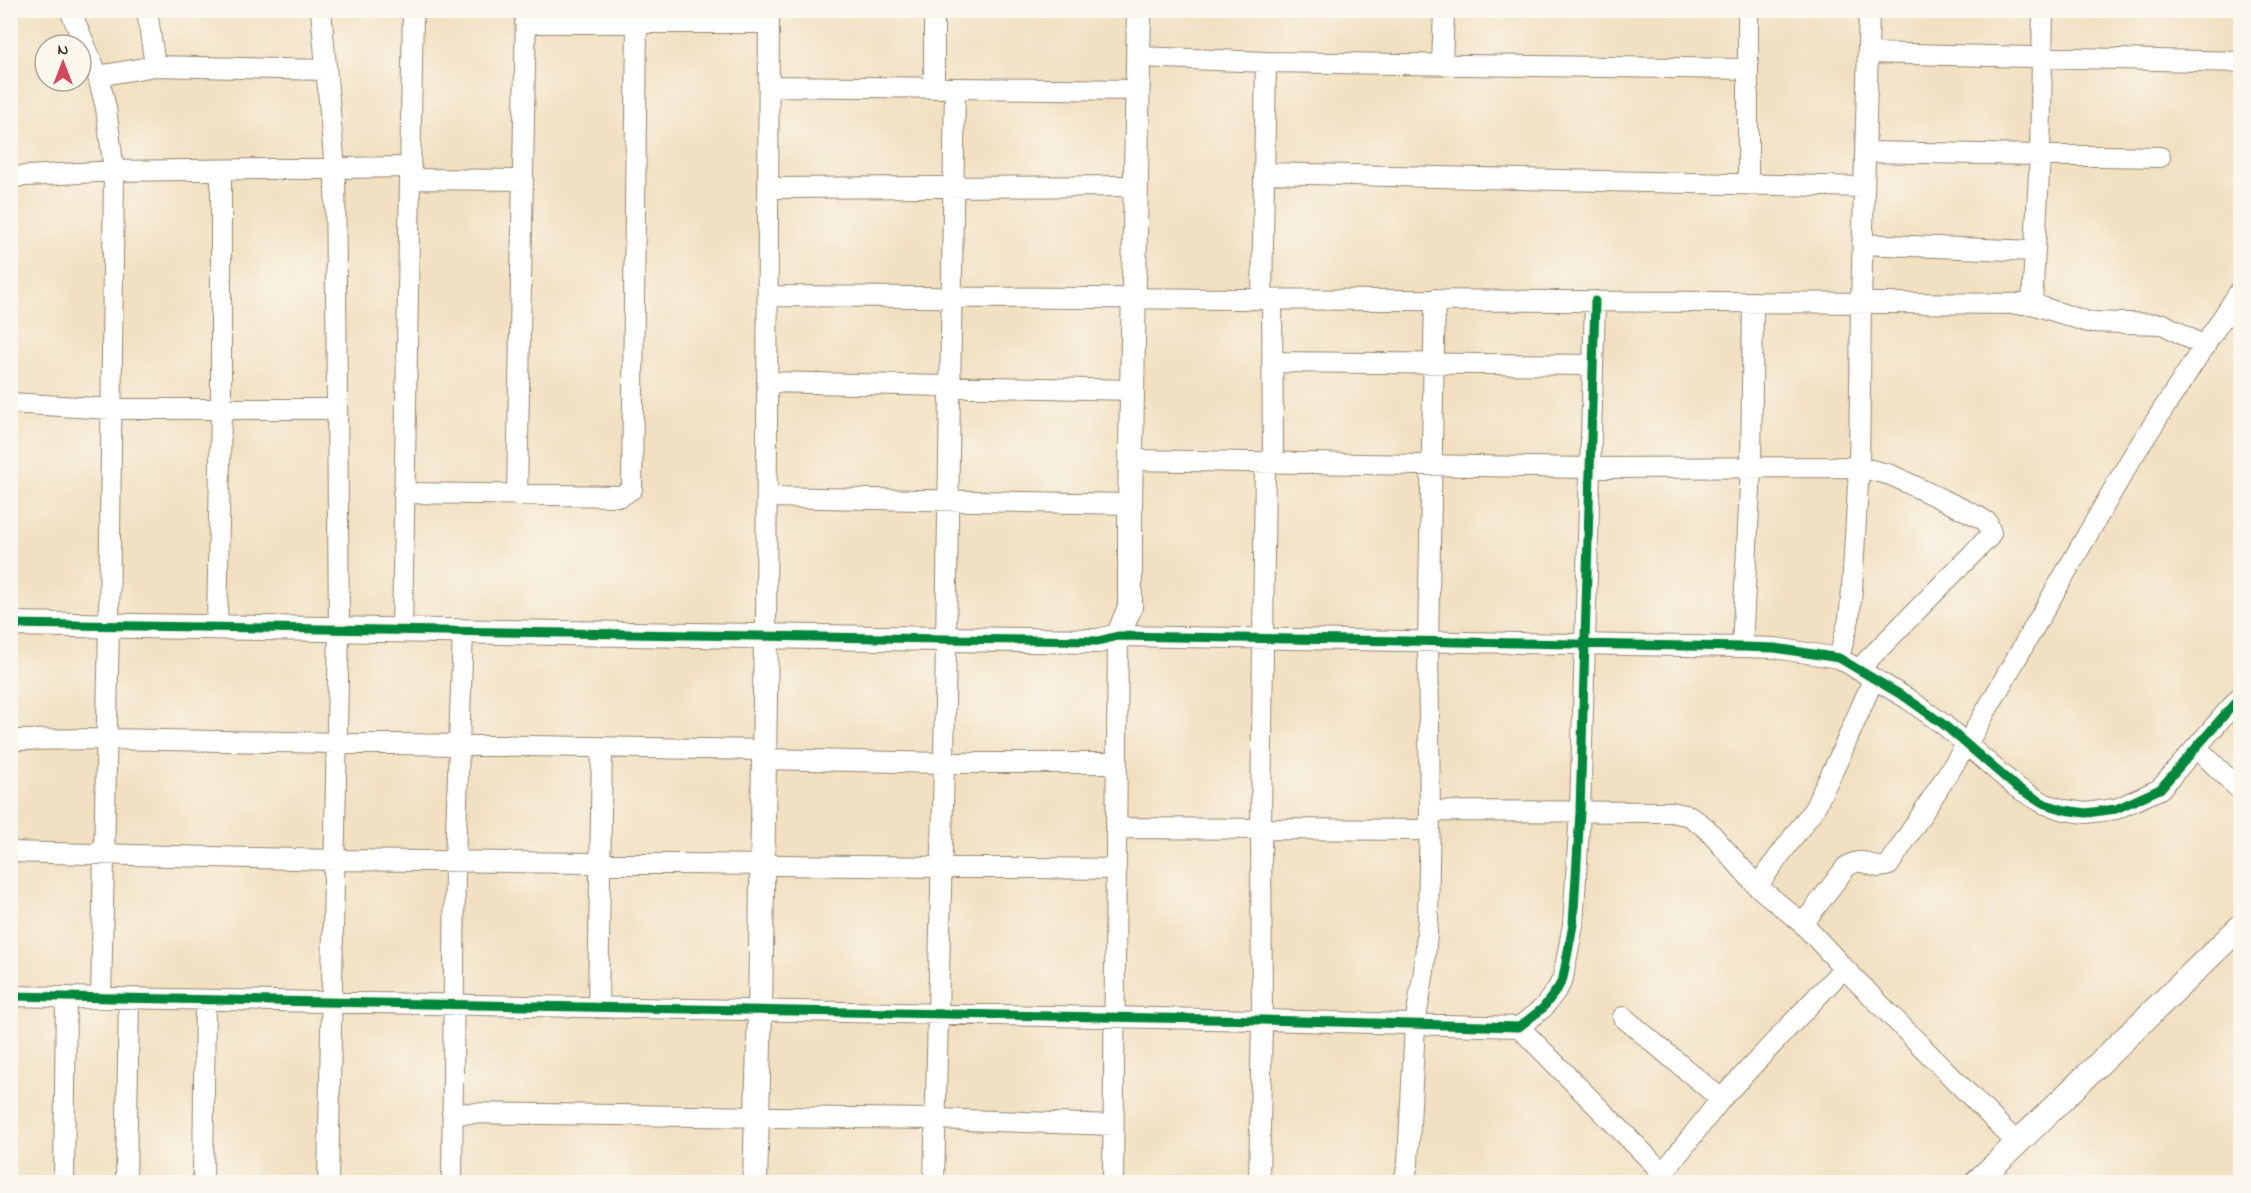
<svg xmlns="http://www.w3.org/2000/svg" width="2251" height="1193" font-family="'Indie Flower',sans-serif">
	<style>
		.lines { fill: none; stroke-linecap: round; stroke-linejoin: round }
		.minor-casing { stroke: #968570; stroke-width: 22 }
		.tertiary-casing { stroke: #968570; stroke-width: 26 }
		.minor { stroke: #fff; stroke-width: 20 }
		.tertiary { stroke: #fff; stroke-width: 24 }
		.cycleway-casing { stroke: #fbf7ec; stroke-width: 13 }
		.cycleway { stroke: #00873e; stroke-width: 9 }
	</style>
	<rect width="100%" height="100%" fill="#fbf7ec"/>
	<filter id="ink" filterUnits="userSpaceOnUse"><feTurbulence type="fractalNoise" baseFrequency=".0167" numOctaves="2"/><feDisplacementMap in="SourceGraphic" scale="12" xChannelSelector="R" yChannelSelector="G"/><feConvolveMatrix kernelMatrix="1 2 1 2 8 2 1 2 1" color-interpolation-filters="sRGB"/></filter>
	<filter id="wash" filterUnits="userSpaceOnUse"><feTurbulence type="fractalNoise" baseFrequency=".008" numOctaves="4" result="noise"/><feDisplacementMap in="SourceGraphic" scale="24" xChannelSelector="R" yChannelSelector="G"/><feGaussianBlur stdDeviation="1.35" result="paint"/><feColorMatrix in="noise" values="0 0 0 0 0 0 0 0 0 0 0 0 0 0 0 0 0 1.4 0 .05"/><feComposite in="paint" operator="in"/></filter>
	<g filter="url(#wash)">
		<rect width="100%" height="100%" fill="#f1e0c1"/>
	</g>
	<g filter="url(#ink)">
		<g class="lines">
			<g class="minor-casing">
				<path id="minor" d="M70,10L98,76L106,108L114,171L109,626L101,998
					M147,10L155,66
					M321,10L335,169L339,628L328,1182
					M934,10V88
					M525,23H769
					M1868,53L2240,62
					M1140,57L1266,62L1748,69
					M1442,65L1444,10
					M98,76L155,66L325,70
					M769,86L1138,90
					M1865,152L2160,157
					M1264,173L1864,187
					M10,177L114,171L411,167
					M411,179L523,180
					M1748,183V10
					M768,188L1137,186
					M1862,244L2034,251
					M768,296L2032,304L2088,322L2163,324L2205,347
					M1262,299L1266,62
					M1272,299L1273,462
					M2032,304L2040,155L2043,10
					M1272,362L1593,365
					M767,382L1132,390
					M10,403L111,409H337
					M1131,460L1588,468L1859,467L1891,475L1977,516L1987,522L1991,533L1988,538L1858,670
					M403,493L621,496L632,489L637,23
					M517,495L526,10
					M767,497L1130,504
					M217,627L221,409V170
					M402,630L413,10
					M766,635L769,10
					M1742,647L1751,468L1753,302
					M1839,658L1849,619L1852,589L1859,467L1861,303L1869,10
					M10,740L105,739L763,750
					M2196,747L2240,790
					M763,759L944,763H1116
					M1430,811L1671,812L1690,816L1707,829L1757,886L1803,924L1844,968L2017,1143
					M1115,828L1430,830
					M10,852L334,860L1115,869
					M1757,886L1814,809L1839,758L1873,680
					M1803,924L1846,867C1867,853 1869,873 1889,865L1967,744L2131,459L2240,291
					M10,996L1262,1020L1519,1027L1543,1008L1558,988L1563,978L1573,925L1580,812L1595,301
					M598,1008L602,748
					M1623,1017L1721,1099
					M1519,1027L1671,1181
					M452,1113L935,1119L1114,1125
					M64,1182L66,997
					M126,1182L129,999
					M203,1182L205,1000
					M452,1182L455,861L463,630
					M934,1182L944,763L955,88
					M1113,1182L1118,636L1742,647L1775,648L1839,658L1908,699L1943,724L2016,787L2045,804L2065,810L2086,813L2116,809L2160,789L2240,697
					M1259,1182L1262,1020L1261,828L1265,462
					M1404,1182L1408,1163L1415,1024L1424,971L1428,919L1430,811L1428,643L1435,299
					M1656,1182L1721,1099L1844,968"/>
			</g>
			<g class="tertiary-casing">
				<path id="tertiary" d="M10,624L944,639L1098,641L1118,636L1130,607V504L1139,10
					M755,1182L760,1011L766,635
					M1977,1182L2240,927"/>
			</g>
			<use href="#minor" class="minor"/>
			<use href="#tertiary" class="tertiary"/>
			<g class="cycleway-casing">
				<path id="cycleway" d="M10,624L944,639L1098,641L1118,636L1742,647L1775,648L1839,658L1908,699L1943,724L2016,787L2045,804L2065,810L2086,813L2116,809L2160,789L2240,697
					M10,996L1262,1020L1519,1027L1543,1008L1558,988L1563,978L1573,925L1580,812L1595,301"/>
			</g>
			<use href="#cycleway" class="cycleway"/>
		</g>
	</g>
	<rect width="2251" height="1193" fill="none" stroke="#fbf7ec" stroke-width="36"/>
	<g transform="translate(63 63)"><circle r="28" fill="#fbf7ec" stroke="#aea59a" stroke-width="1.5"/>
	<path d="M0-4.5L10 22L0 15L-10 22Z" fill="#d1495b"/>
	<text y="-9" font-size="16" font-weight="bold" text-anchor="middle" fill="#3b2a1e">N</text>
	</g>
</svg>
